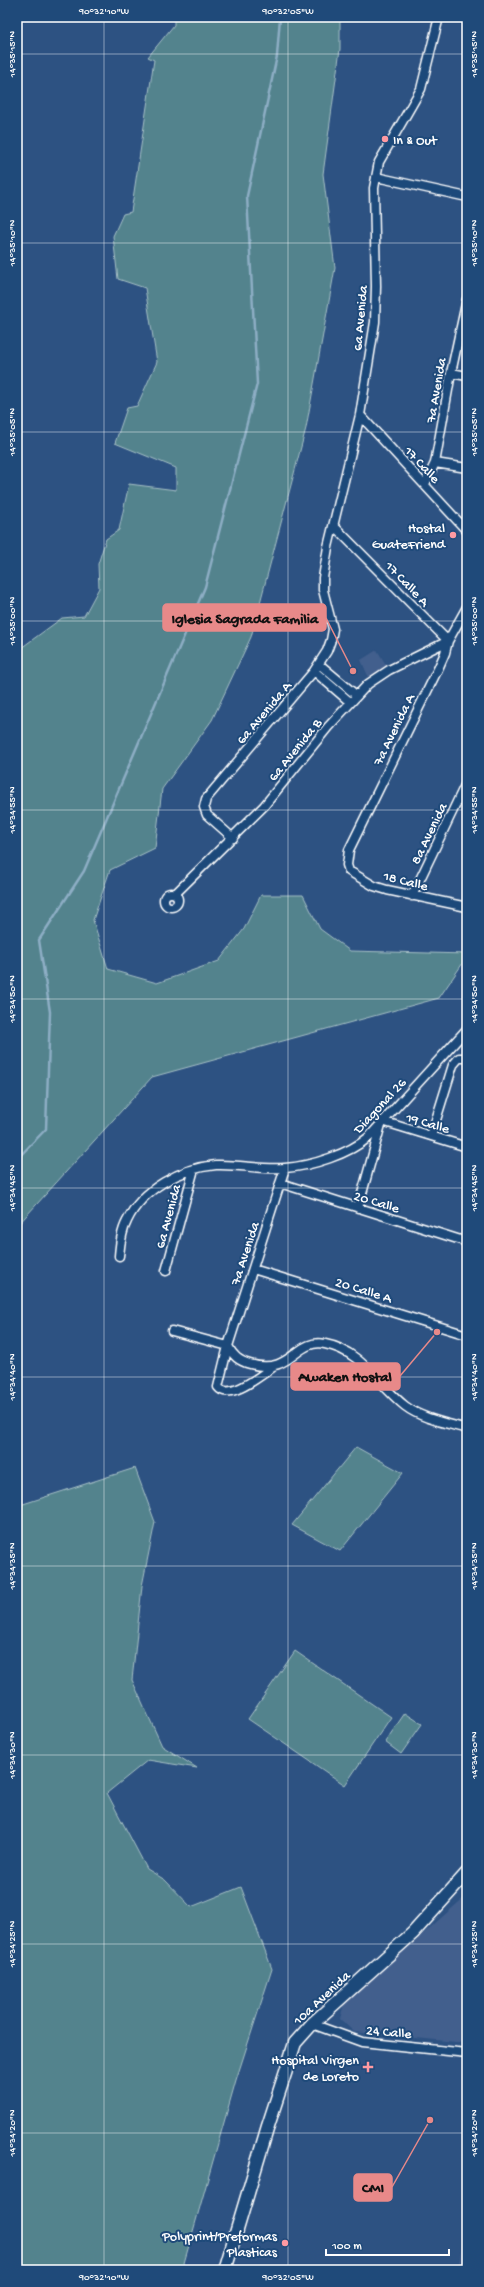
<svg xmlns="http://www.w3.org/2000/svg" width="484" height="2287" font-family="'Gochi Hand',sans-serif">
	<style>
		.built { fill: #425f8d }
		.green { fill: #52838d; stroke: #a8c1c6 }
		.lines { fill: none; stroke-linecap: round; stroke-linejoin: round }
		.stream { stroke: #8eaec5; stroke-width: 2.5 }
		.street-casing { stroke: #fff; stroke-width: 11 }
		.secondary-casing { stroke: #fff; stroke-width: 15 }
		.street { stroke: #1f4a7a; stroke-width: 8 }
		.secondary { stroke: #1f4a7a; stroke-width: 12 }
		.ticks { fill: none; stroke: #fff; stroke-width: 1; stroke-opacity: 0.45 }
		.poi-dot { fill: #ff9aa2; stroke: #1f4a7a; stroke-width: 1.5 }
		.labels { text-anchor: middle; stroke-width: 4; stroke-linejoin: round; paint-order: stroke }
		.poi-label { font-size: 14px; fill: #fff; stroke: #1f4a7a; text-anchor: end }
		.street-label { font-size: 14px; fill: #fff; stroke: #1f4a7a }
		.leader { fill: none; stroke: #e88989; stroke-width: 1.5 }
		.callout-dot { fill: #e88989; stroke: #1f4a7a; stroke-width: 1.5 }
		.callout { fill: #e88989; stroke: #e88989; stroke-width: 1.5 }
		.callout-label { font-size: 15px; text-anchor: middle; font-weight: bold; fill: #111 }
		.neatline { fill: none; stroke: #fff; stroke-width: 1.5 }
		.ticks-label { font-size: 10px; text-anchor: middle; fill: #fff }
	</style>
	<rect width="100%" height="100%" fill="#2d5282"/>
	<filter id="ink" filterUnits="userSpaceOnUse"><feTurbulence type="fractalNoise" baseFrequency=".025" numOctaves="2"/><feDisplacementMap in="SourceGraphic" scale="8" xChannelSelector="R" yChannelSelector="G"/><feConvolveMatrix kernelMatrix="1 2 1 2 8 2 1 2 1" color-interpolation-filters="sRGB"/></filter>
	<g filter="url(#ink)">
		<path class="built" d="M377,650L388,668L369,678L361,660Z
			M467,1895V2043L354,2032L340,2019L344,2004Z
			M465,2226H467V2270H458Z"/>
		<path class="green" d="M174,17H340V49L323,174L335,268L306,428L251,637L212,720L162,789L155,848L110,870L93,920L108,969L157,983L219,961L244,929L261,895H303L320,929L350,951L467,954V957L439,998L152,1077L17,1226V651L62,618L84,616L99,588L98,564L106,539L119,530L129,484L176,490V468L115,443L127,408L137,406L157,362L145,288L118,279L113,236L123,214L131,212L154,60L148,57L174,25Z
			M356,1447L403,1473L340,1551L292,1525Z
			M135,1468L155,1522L142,1586L132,1680L162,1746L197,1768L148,1760L107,1793L147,1869L165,1880L191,1907L241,1887L272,1969L236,2080L182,2270H17V1506Z
			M295,1651L391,1717L345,1785L248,1719Z
			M405,1713L422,1724L401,1754L385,1742Z"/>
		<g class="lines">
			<path class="stream" d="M17,1159L46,1129L50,1012L39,940L84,871L205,587L257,384L247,196L277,56L280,17"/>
			<g class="street-casing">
				<path id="street" d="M376,177L467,197
					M451,373L467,376
					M360,415L467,531
					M435,463L467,468
					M425,484L435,463L451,373L467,299
					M467,607L448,641L445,653L438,669L349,850L347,865L349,871L374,886L387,890L467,907
					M319,664L356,695
					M314,671L350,702
					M233,838L207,815L204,807L206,799L314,671L327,651L331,640L333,629L323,590V578L328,547L360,415L375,322L376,286L374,188L379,162L421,89L439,17
					M164 900a7 7 0 1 1 14 0a7 7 0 1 1-14 0Z
					M175,894L264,806L328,727L368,684L389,670L448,641L334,526
					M412,896L467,781
					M431,1136L453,1065L459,1058H467
					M280,1183L467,1242
					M358,1208L382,1121L467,1147
					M119,1256C120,1245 121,1232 127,1221C142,1189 181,1168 216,1165C239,1164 262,1170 285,1168C312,1166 349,1154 369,1137L467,1029
					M253,1269L467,1335
					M166,1271L194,1169
					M172,1331L228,1346
					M228,1346C233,1356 239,1361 250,1364C292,1376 295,1338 325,1344C362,1351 377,1384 405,1406C422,1419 447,1423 467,1429
					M273,1367C261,1375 229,1402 218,1387L228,1346L285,1168
					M312,2024L362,2042L467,2053"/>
			</g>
			<g class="secondary-casing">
				<path id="secondary" d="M225,2270L268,2126L295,2043L312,2024L413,1933L467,1873"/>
			</g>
			<use href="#street" class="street"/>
			<use href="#secondary" class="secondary"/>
		</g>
	</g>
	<path class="ticks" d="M104,17V2270M288,17V2270M17,54H467M17,243H467M17,432H467M17,621H467M17,810H467M17,999H467M17,1188H467M17,1377H467M17,1566H467M17,1755H467M17,1944H467M17,2133H467"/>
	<g class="poi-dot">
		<circle cx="385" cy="139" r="4"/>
		<circle cx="453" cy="535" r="4"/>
		<path d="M366 2061h4v4h4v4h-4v4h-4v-4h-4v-4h4z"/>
		<circle cx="285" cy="2243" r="4"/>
	</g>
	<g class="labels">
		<g class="poi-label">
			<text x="393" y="144" text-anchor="start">In &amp; Out</text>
			<text x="445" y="532">Hostal<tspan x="445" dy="16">GuateFriend</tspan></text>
			<text x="359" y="2064">Hospital Virgen<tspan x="359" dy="16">de Loreto</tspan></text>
			<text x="277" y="2240">Polyprint/Preformas<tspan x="277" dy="16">Plasticas</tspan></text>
		</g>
		<g class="street-label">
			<text transform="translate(359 318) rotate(-85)" y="5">6a Avenida</text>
			<text transform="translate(435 390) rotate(-80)" y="5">7a Avenida</text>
			<text transform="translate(423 464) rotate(47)" y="5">17 Calle</text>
			<text transform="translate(408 583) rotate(46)" y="5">17 Calle A</text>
			<text transform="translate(263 712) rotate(-50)" y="5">6a Avenida A</text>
			<text transform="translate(393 729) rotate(-64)" y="5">7a Avenida A</text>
			<text transform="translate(294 749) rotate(-51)" y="5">6a Avenida B</text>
			<text transform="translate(428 833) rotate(-64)" y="5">8a Avenida</text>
			<text transform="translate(406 880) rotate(14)" y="5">18 Calle</text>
			<text transform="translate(379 1105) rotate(-47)" y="5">Diagonal 26</text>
			<text transform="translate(428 1122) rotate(16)" y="5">19 Calle</text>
			<text transform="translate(377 1201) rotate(17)" y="5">20 Calle</text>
			<text transform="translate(167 1216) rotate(-75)" y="5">6a Avenida</text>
			<text transform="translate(244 1253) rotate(-72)" y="5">7a Avenida</text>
			<text transform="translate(364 1289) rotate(17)" y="5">20 Calle A</text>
			<text transform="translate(321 1997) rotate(-43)" y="5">10a Avenida</text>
			<text transform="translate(389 2031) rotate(5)" y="5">24 Calle</text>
		</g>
	</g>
	<path class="leader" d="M353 671L326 618M437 1332L400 1376M430 2120L392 2187"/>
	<g class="callout-dot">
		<circle cx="353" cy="671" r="4"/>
		<circle cx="437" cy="1332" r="4"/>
		<circle cx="430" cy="2120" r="4"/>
	</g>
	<g class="callout">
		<rect x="163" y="604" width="163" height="27" rx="4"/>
		<rect x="291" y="1363" width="109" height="27" rx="4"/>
		<rect x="354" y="2174" width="38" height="27" rx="4"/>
	</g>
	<g class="callout-label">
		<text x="245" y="623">Iglesia Sagrada Familia</text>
		<text x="345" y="1381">Awaken Hostal</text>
		<text x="373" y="2192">CMI</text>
	</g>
	<rect width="484" height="2287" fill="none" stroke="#1f4a7a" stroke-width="44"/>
	<path d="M326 2249v6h123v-6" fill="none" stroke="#ffffff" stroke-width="2"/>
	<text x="332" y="2249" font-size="12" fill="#ffffff" stroke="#1f4a7a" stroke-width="3" paint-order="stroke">100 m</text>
	<rect x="22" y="22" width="440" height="2243" class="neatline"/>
	<g class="ticks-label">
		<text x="104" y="14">90°32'10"W</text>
		<text x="288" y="14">90°32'05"W</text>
		<text transform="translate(11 54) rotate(-90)" y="4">14°35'15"N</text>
		<text transform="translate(473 54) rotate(-90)" y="4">14°35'15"N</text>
		<text transform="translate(11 243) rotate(-90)" y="4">14°35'10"N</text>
		<text transform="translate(473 243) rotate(-90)" y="4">14°35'10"N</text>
		<text transform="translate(11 432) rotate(-90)" y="4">14°35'05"N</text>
		<text transform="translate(473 432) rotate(-90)" y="4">14°35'05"N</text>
		<text transform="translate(11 621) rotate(-90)" y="4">14°35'00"N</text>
		<text transform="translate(473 621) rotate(-90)" y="4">14°35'00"N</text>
		<text transform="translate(11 810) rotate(-90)" y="4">14°34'55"N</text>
		<text transform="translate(473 810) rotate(-90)" y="4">14°34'55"N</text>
		<text transform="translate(11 999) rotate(-90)" y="4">14°34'50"N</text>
		<text transform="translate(473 999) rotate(-90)" y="4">14°34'50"N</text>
		<text transform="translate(11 1188) rotate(-90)" y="4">14°34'45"N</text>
		<text transform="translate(473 1188) rotate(-90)" y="4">14°34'45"N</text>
		<text transform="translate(11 1377) rotate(-90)" y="4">14°34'40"N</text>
		<text transform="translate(473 1377) rotate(-90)" y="4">14°34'40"N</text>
		<text transform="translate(11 1566) rotate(-90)" y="4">14°34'35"N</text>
		<text transform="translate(473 1566) rotate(-90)" y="4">14°34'35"N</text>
		<text transform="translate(11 1755) rotate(-90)" y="4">14°34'30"N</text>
		<text transform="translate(473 1755) rotate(-90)" y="4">14°34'30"N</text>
		<text transform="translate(11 1944) rotate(-90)" y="4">14°34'25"N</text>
		<text transform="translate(473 1944) rotate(-90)" y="4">14°34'25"N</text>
		<text transform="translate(11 2133) rotate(-90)" y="4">14°34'20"N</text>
		<text transform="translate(473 2133) rotate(-90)" y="4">14°34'20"N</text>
		<text x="104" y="2280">90°32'10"W</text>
		<text x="288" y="2280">90°32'05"W</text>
	</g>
</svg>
